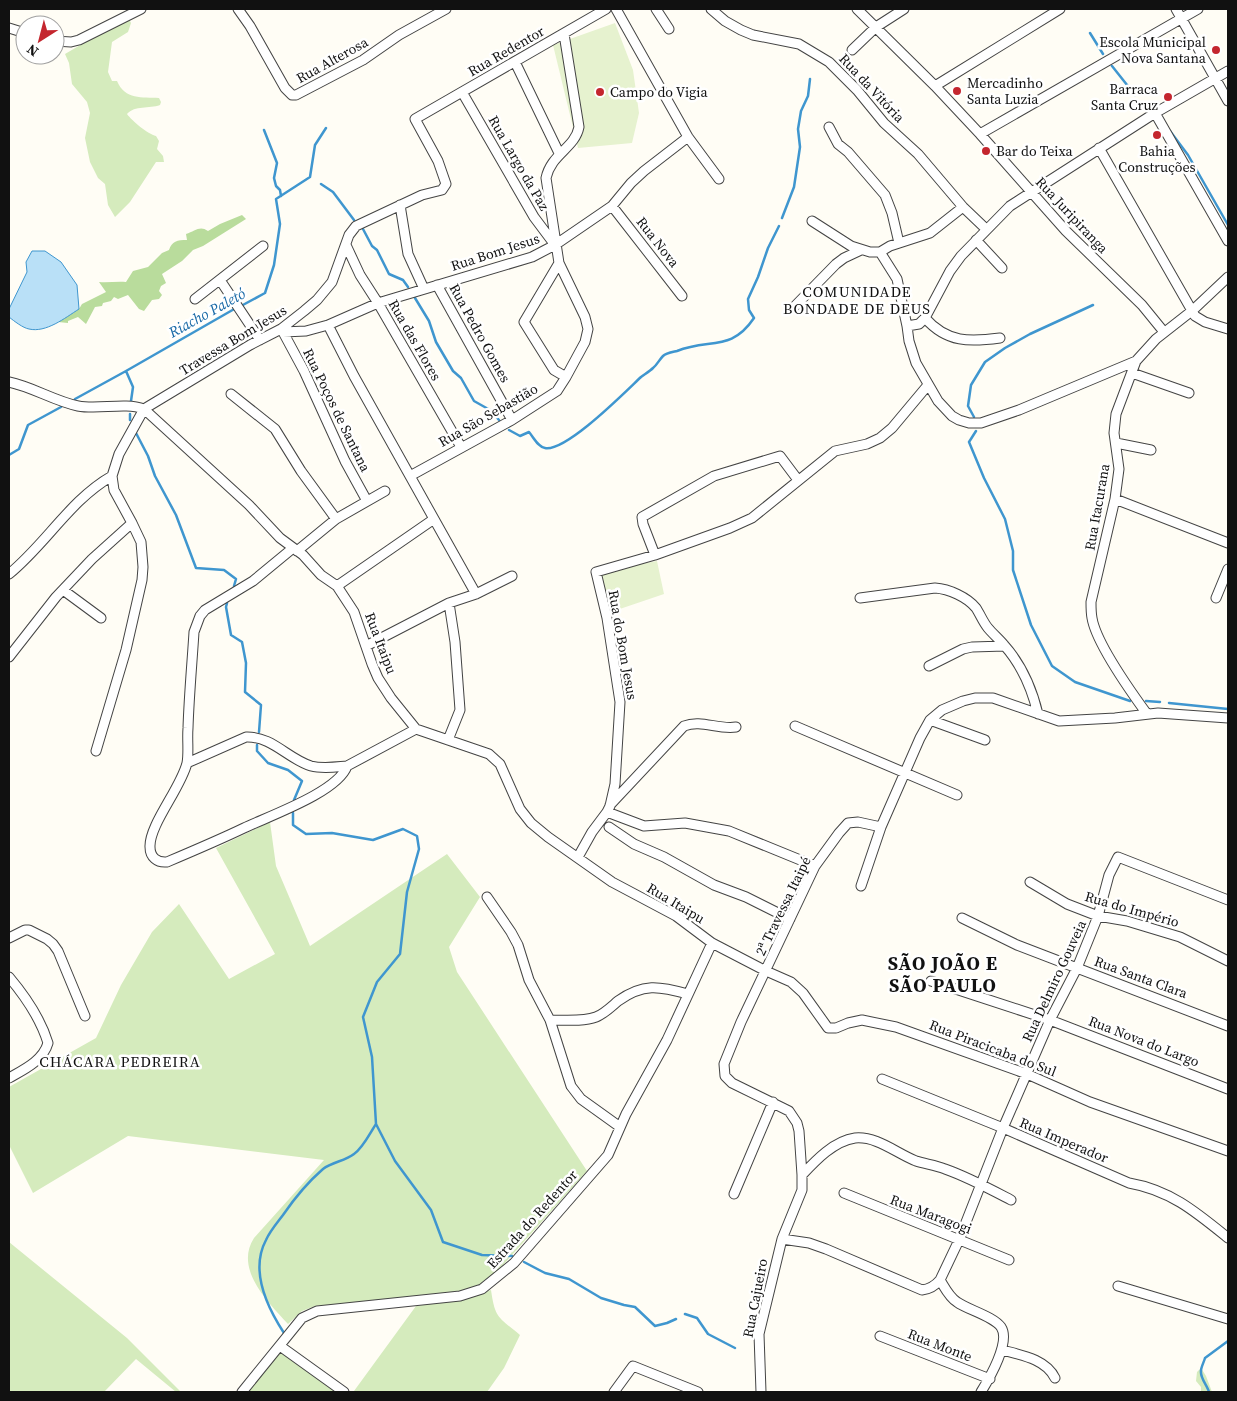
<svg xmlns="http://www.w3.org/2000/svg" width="1237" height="1401" font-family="'Source Serif 4',serif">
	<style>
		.green { fill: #d5ebbd }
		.forest { fill: #b9dc9c }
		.pitch { fill: #e6f2cf }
		.water { fill: #b9e0f7; stroke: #3f96cf }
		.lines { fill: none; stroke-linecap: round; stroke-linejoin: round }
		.stream { stroke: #3f96cf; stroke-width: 2.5 }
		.minor-casing { stroke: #444; stroke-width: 11 }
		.minor { stroke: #fff; stroke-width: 9 }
		.poi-dot { fill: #c4262e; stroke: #fff; stroke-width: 2 }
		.labels { text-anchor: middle; stroke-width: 5; stroke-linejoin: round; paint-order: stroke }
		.poi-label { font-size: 14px; fill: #111; stroke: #fff; text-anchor: start }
		.street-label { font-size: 14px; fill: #111; stroke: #fff }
		.neighbourhood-label { font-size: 15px; letter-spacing: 1px; fill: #111; stroke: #fff }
		.water-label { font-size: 15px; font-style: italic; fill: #1768a6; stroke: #fff }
		.district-label { font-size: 19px; font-weight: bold; letter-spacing: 1px; fill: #111; stroke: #fff }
	</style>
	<rect width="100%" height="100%" fill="#fffdf5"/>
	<path class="green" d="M128,17L131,23L128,32L112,42L108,72L112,81H117C125,100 142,97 159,98L161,102L160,105C149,109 135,105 127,114C132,121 148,134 156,136L159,141L157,149L163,156L164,162H156L130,202L115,217L108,205L105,184L98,178L90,162L85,138L90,113L87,102L72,84L69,63L65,54Z
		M270,822L276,866L310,946L447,854L480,897L449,947L457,972L587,1171L496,1273L481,1284L462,1291L432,1296L315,1306L302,1311L288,1324C268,1302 234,1269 254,1238L324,1160L128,1136L33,1193L9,1145V1087L96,1038L121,985L152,932L179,904L229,979L275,954L216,848Z
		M9,1242L127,1338L181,1392H176L136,1359L104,1392H9Z
		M491,1290C495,1318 498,1317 520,1335L504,1368L487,1392H357L354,1391L416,1306L469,1298Z
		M280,1352L336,1392H248Z
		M1201,1368L1206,1376L1212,1392H1201V1387L1196,1381L1197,1372Z"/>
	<path class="forest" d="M242,215L246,219L203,246L193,250L182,261L162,274L166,283L161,286L159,291L162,295L159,299L152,300L144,311L139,309L128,295L118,299L114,297L111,301L103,303L102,306L95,307L86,324L78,317L68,321V323L58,322L64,316L79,309L82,304L106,292L99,282C108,283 117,281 126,282L133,271L148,267L162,253L169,250C172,241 177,240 187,240L186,234C195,231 200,225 208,231L220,224Z"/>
	<path class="pitch" d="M615,23L633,70L639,113L632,143L578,148L553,45Z
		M657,561L664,594L608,613L598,572Z"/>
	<path class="water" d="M32,251H45L61,262L77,285L79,309C65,318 46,333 29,329C23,328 14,321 9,317V309L27,272L26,262Z"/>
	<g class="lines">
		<path class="stream" d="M1090,33L1103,54
			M1112,66L1135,95
			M264,130L277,163L274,178L276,186L280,190L281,196
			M1170,131L1188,155L1228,225
			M321,184L333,192L354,220
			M782,218L794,187L800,147L798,129L801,111L808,96L810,79
			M363,229L372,246L377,250L389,274L403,280L408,287
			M415,298L429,321L436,342L453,371L461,378L474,401L490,410L499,420
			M241,306L265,293L274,265L280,224L276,199L310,177L315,145L326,128
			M126,371L236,308
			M75,399L126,371L133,387L131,401
			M130,414V420
			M974,417L968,406L971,385L985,362L1005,348L1030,334L1093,305
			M509,430L520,436L529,432C534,438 538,447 545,448C566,452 625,392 641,377C645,374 650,371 653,368C657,365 659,360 663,356C666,353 673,352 677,351C710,338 731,352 754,318L749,310L748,299L758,277L768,248L779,226
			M976,431L969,442L984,478L1005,519L1013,551V570L1031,625L1052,666L1075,682L1130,701
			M136,433L148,456L155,476L176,515L196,568L224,570L236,579L234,586
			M9,455L19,449L28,425L61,407
			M227,603L226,607L231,635L242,642L246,663L245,692L261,705L259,732
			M1146,701L1160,702
			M1169,703L1228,709
			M257,745V751L268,763L288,770L302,781L294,800
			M293,813V825L306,834L332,833L373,840L403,829L417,836L419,849L407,892L400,954L377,982L363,1017L372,1057L376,1124L395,1161L431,1210L443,1242L482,1255L512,1256
			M524,1262L545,1273L569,1279L601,1298L624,1305L635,1307L655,1326L667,1323L676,1319
			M685,1314L697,1318L708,1334L735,1348
			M284,1333C267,1307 250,1270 266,1240C270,1231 277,1223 283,1215C294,1199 308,1182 323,1169C332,1162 345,1161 354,1154C363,1148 370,1133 376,1124
			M1209,1392C1207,1385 1200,1378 1201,1371C1201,1367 1204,1362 1205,1358L1228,1341"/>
		<g class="minor-casing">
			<path id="minor" d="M238,9L250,26L285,88L292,95H296L363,60L399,35L446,9
				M616,9L688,137L719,179
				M656,9L669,29
				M711,9L725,21L741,30L753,35L799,44L829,62L857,90L884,123L918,154L963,207L986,229
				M857,9L935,86L980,134L1066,231L1142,305L1164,332
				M1176,9L1228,101
				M9,28L25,33
				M55,41L71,42L79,40L141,9
				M852,50L876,27L904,9
				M515,62L559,153
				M935,86L1060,9
				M462,92L534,217L555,245
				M1155,113L1228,241
				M829,127L838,144L848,152L885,195L892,213L899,243
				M980,134L1198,9
				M1099,148L1195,316L1205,322L1228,329
				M400,205L408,254L424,289
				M612,206L682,296
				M812,221L851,246L870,252H880L890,246L930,233L963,207
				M976,240L1002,268
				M346,245L360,275L378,303L461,447
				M880,252L897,279L907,326L909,341L916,363L938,401L952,416L959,420L969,423H981L1019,410L1136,361
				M559,263L524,322L554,370L566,377
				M220,280L260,340
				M437,285L512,420
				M195,299L263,246
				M794,307L836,264L844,258L861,250
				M925,318C947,343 970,342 1000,338
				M328,325L354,376L476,594
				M907,326L919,324L925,318L950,271L961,256L1010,206L1155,113L1228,71
				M281,329L283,332L306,331L328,325L378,303L532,257L555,245L612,206L631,183L644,171L688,137
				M283,332L304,371L345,461L367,501
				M1132,373L1189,393
				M9,382C33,387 54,401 78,406C99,410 124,402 144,409L249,505L280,538L303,555L321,575L337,586L354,612L372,664L378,678L391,698L416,729L489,754L500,764L520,809L531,823L548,837L612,882L676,916L712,943L766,971L791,982L803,993L828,1028H836L848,1023L862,1020L896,1027L1027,1074L1090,1102L1228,1151
				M231,394L275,429L301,471L336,519
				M1116,443L1151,450
				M410,476L512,420L557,391L566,377L585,342L588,329L585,317L559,263L546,178C551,154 575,148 579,127L564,34
				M1115,499L1228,543
				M293,548L253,581L205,610L200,616L194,632C192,664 189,696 188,728C187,740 189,752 187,763C181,788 149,825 150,847C150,857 157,863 167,862C193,851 219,840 244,828C269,816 338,792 347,766L416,729
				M297,551L336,519L385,491
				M655,555L643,524L642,517L714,476L780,456L798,480
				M9,574C46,544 70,500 112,476
				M337,586L434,519
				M63,590L101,618
				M860,598L935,588C949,589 967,597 976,608C980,614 983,622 988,628C993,634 999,639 1004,645C1022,665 1032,689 1038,714
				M1216,598L1228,569
				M366,646L449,603L476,594L512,576
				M9,657L56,597L92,559L132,523L114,490L112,476L119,454L144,409L250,345L281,329L304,311L317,300L332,282L349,235L356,226L422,195L442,190L446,184L438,161L415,119L606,9
				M929,666L963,649L972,647L1005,646
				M1147,714C1131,692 1096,643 1092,618C1091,613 1091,608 1091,602L1115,499L1119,469L1114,433L1116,414L1136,361L1156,339L1193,310L1228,277
				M930,720L985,740
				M795,726L957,795
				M448,740L460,710L455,642L449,603
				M96,751L126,650L142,580L143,567L141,542L132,523
				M187,763L246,737C272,736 288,759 311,766C323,769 335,767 347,766
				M610,805L684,726C701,719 718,730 736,727
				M607,812L610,806L615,784L620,702L607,618L596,572L655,555L730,528L752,518L835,451L867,444L880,438L892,428L928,385
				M609,827L634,844L664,857L714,885L746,897L790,919
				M578,857L592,832L607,812L644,826L685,823L729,831L815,866
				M1030,882L1067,904L1098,916L1127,921L1180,937L1228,961
				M861,886L881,827
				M487,897L511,932L518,945L529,980L550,1020L571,1086L581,1099L620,1127
				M962,918L1017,945L1228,1026
				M9,938L25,930H29L47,939L53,944L58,951L85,1016
				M9,977C25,996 41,1020 48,1043C43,1061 23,1070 9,1078
				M931,981L1050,1020L1228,1089
				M550,1020C564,1020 583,1022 596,1017C604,1014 612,1006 618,1001C643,983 659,986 688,994
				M882,1079L1003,1128L1129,1183C1170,1190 1196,1212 1228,1238
				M802,1175C816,1160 834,1141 855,1138C877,1136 896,1153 916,1161C925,1164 936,1165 945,1169C968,1177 990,1189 1011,1200
				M844,1193L1009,1260
				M734,1194L773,1102
				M782,1239L809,1243L826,1249L922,1290C930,1289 935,1286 940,1280L959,1240L1003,1128L1050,1020L1077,968L1098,916L1109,875L1118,857L1228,900
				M940,1280C945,1288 949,1297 957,1302C968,1310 993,1316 1001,1327C1011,1342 989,1379 981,1392
				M1118,1286L1228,1319
				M880,1336L990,1379
				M280,1346L344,1392
				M1002,1350C1021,1355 1046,1359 1055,1378
				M242,1392L302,1318L317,1311L460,1296L482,1289L514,1263L608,1155L626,1114L667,1040L712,943
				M614,1392L633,1366L698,1392
				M761,1392L759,1334L782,1239L802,1190V1175L799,1131L797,1123L789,1111L732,1083L725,1076L724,1064L741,1022L815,866L839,833L848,823L858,822L881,827L920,738L930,720L942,710L963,701L975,698H993L1059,721L1115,718L1158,713L1228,718"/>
		</g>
		<use href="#minor" class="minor"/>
	</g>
	<g class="poi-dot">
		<circle cx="1216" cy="50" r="5"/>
		<circle cx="957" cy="91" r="5"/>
		<circle cx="600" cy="92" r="5"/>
		<circle cx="1168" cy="97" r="5"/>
		<circle cx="1157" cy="135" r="5"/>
		<circle cx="986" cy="151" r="5"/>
	</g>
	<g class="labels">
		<g class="poi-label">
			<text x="1206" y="47" text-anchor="end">Escola Municipal<tspan x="1206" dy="16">Nova Santana</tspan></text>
			<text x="967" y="88">Mercadinho<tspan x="967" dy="16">Santa Luzia</tspan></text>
			<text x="1158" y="94" text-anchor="end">Barraca<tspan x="1158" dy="16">Santa Cruz</tspan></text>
			<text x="610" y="97">Campo do Vigia</text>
			<text x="996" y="156">Bar do Teixa</text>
			<text x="1157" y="156" text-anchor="middle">Bahia<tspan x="1157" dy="16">Construções</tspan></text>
		</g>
		<g class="street-label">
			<text transform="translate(506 51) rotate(-30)" y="5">Rua Redentor</text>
			<text transform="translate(332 60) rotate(-29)" y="5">Rua Alterosa</text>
			<text transform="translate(872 88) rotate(47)" y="5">Rua da Vitória</text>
			<text transform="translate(519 163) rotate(60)" y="5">Rua Largo da Paz</text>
			<text transform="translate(1072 215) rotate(47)" y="5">Rua Juripiranga</text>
			<text transform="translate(658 242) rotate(52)" y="5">Rua Nova</text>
			<text transform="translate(495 252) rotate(-18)" y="5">Rua Bom Jesus</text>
			<text transform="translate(480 333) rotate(61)" y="5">Rua Pedro Gomes</text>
			<text transform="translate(233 340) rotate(-31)" y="5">Travessa Bom Jesus</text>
			<text transform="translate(415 340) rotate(60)" y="5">Rua das Flores</text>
			<text transform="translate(337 410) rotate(64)" y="5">Rua Poços de Santana</text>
			<text transform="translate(488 415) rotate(-30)" y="5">Rua São Sebastião</text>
			<text transform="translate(1097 507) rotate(-80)" y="5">Rua Itacurana</text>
			<text transform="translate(381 643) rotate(69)" y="5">Rua Itaipu</text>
			<text transform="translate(623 645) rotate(80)" y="5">Rua do Bom Jesus</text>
			<text transform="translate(676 903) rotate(31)" y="5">Rua Itaipu</text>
			<text transform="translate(783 906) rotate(-64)" y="5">2ª Travessa Itaipé</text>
			<text transform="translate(1132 909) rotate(16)" y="5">Rua do Império</text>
			<text transform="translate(1141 977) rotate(20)" y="5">Rua Santa Clara</text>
			<text transform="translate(1054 981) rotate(-65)" y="5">Rua Delmiro Gouveia</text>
			<text transform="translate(1144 1041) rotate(21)" y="5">Rua Nova do Largo</text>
			<text transform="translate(993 1048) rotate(21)" y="5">Rua Piracicaba do Sul</text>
			<text transform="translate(1064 1140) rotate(23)" y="5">Rua Imperador</text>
			<text transform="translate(931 1214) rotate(21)" y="5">Rua Maragogi</text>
			<text transform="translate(532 1219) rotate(-48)" y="5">Estrada do Redentor</text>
			<text transform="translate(755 1298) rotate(-79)" y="5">Rua Cajueiro</text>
			<text transform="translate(940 1345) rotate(21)" y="5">Rua Monte</text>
		</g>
		<g class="neighbourhood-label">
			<text x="857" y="297">COMUNIDADE<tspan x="857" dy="17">BONDADE DE DEUS</tspan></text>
			<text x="120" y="1067">CHÁCARA PEDREIRA</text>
		</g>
		<g class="water-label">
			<text transform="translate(207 313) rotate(-29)" y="5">Riacho Paletó</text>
		</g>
		<g class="district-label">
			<text x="943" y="970">SÃO JOÃO E<tspan x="943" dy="22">SÃO PAULO</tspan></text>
		</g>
	</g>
	<rect width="1237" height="1401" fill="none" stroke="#111111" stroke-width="20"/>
	<g transform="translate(40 40) rotate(216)"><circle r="24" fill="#ffffff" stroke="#a0a0a0"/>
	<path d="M0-4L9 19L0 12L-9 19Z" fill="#c4262e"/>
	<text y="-8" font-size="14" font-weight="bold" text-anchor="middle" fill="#111111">N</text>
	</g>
</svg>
